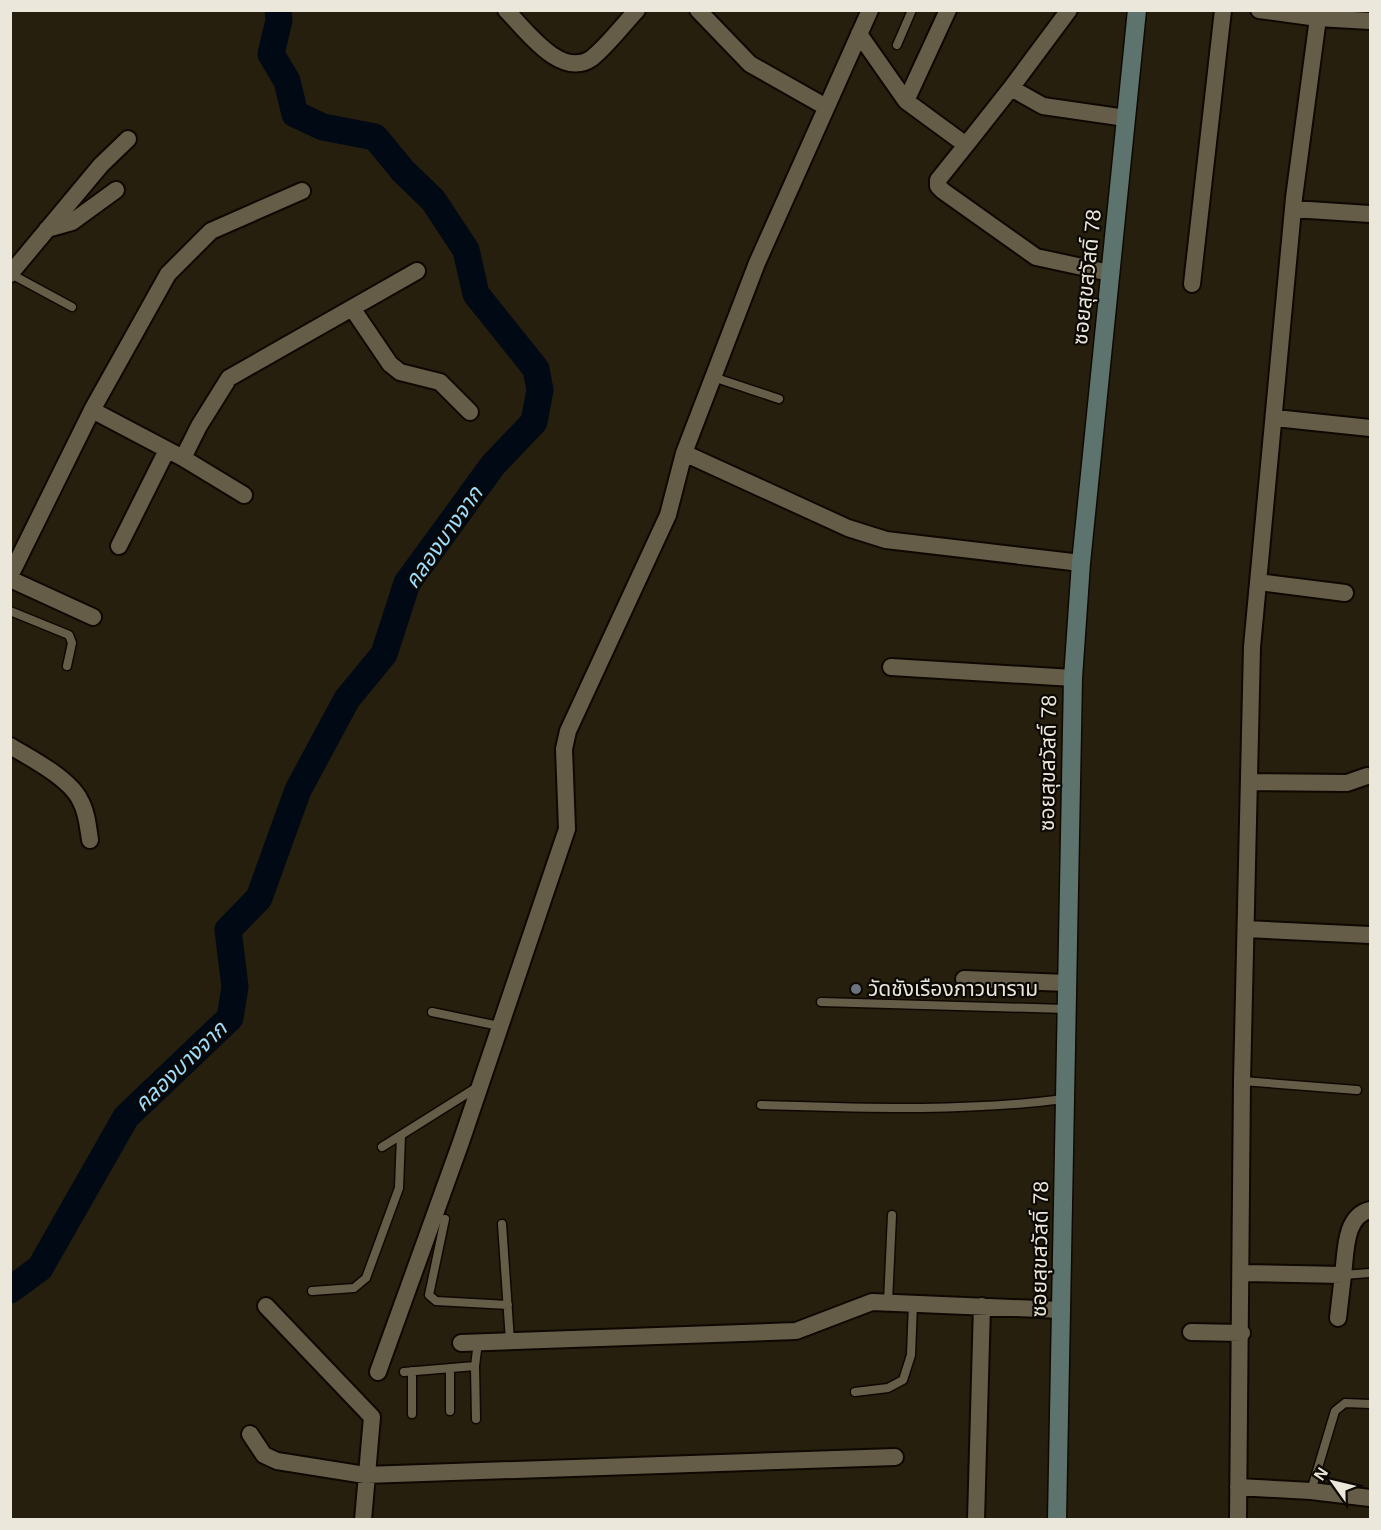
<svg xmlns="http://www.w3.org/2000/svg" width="1381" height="1530" font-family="Helvetica,'Noto Sans Thai',sans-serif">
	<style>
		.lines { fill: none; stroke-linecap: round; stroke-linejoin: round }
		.river { stroke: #000914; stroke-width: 27 }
		.lane-casing { stroke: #0f0800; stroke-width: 11 }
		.street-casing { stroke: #0f0800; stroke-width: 20 }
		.secondary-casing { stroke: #0f0800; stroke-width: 21 }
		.lane { stroke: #665d49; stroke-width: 8 }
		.street { stroke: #665d49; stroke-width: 16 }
		.secondary { stroke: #5d746e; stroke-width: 18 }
		.worship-dot { fill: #6b7280; stroke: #0c0904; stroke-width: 2 }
		.labels { text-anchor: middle; stroke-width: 4.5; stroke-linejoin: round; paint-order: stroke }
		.street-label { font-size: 21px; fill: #ebe7db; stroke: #0c0904 }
		.poi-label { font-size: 21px; fill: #ebe7db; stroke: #0c0904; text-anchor: start }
		.water-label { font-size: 22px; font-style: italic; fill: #9eddfd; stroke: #0c0904 }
	</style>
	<rect width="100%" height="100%" fill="#261f0d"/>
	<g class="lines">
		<path class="river" d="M10,1290L40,1268L126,1117L230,1018L235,987L228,930L259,898L298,790L347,699L384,654L407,583L493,465L534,422L540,390L536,369L476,294L466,250L433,200L403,171L375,137L323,127L295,114L287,81L271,54L279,20L278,10"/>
		<g class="lane-casing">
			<path id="lane" d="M897,45L912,10
				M11,274L72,307
				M713,377L779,399
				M10,611L69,635L72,643L67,666
				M821,1002L1066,1009
				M432,1012L499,1026
				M1242,1081L1357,1090
				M761,1105C862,1108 964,1112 1064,1099
				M382,1147L479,1086
				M445,1219L429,1295L436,1301L508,1305
				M502,1224L510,1341
				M1343,1275L1370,1273
				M312,1291L354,1288L366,1278L399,1188L401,1135
				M888,1302L892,1215
				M475,1366L476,1419
				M450,1368V1411
				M412,1371V1414
				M404,1372L475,1366L478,1342
				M855,1392L888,1388L903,1380L911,1355L913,1303
				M1311,1491L1335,1411L1345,1403L1370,1404"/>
		</g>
		<g class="street-casing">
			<path id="street" d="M506,10C526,30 561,80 592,58C608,45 623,25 637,10
				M698,10L750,64L826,107
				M870,10L757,263L684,453L848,528L886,540L1081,563
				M1069,10L1011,88L1043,106L1126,118
				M1318,18L1370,21
				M859,34L906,101L966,145L1011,88
				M906,101L948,10
				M966,145L938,180V186L943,191L1036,257L1110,273
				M1293,209L1370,214
				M47,229L72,222L116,190
				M10,274L101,165L128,139
				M1192,284L1223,10
				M352,308L390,364L400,372L440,382L470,412
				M92,410L183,458L199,426L229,378L417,271
				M1275,418L1370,428
				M183,458L244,495
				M119,546L167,450
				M10,576L92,410L168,274L211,231L302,191
				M10,579L93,617
				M1258,582L1345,593
				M891,667L1073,678
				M10,746C31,758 70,779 80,800C87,812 88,827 90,840
				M1249,782L1347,783L1367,776
				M1246,929L1370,935
				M964,979L1067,983
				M1241,1273L1343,1275C1346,1253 1344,1216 1370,1210
				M266,1306L372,1417L363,1520
				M1338,1318L1343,1275
				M1191,1332L1242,1333
				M461,1343L796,1331L872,1302L1061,1310
				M378,1372L461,1142L567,829L564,749L568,731L668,515L684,453
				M250,1434L264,1455L277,1461L365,1475L895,1457
				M1238,1487L1311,1491L1370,1498
				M976,1520L982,1306
				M1238,1520L1242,1081L1252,647L1294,198L1318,18L1259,10"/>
		</g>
		<g class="secondary-casing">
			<path id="secondary" d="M1057,1520L1073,678L1081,563L1137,10"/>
		</g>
		<use href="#lane" class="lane"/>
		<use href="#street" class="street"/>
		<use href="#secondary" class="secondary"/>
	</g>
	<circle class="worship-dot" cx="856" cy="989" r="6"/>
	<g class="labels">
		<g class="street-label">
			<text transform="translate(1087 277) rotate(-84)" y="7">ซอยสุขสวัสดิ์ 78</text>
			<text transform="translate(1048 763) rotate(-89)" y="7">ซอยสุขสวัสดิ์ 78</text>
			<text transform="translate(1040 1249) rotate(-89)" y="7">ซอยสุขสวัสดิ์ 78</text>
		</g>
		<g class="poi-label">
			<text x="868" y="996">วัดชังเรืองภาวนาราม</text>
		</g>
		<g class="water-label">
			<text transform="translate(443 537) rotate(-55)" y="8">คลองบางจาก</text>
			<text transform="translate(180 1066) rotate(-44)" y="8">คลองบางจาก</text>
		</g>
	</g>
	<rect width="1381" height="1530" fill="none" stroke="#ebe7db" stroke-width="24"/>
	<g transform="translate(1333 1482) rotate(304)" stroke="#0c0904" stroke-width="4.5" paint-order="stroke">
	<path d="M0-4.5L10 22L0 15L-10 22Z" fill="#ebe7db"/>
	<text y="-9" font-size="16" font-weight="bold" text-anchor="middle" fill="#ebe7db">N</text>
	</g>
</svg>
